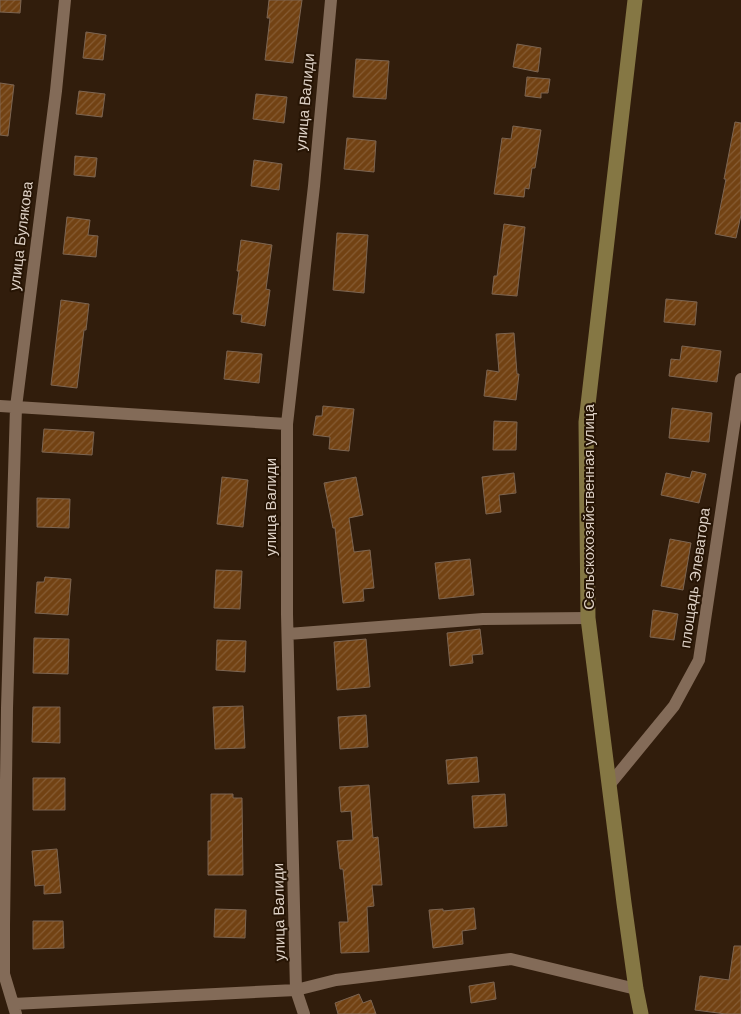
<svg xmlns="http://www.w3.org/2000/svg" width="741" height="1014" font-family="Arial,sans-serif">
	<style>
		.building { fill: url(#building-hatch); stroke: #7c6552 }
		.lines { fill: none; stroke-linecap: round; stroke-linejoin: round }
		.street { stroke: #836b58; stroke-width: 12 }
		.secondary { stroke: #857744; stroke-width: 15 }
		.labels { text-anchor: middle; stroke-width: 4; stroke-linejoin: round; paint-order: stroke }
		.street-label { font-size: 15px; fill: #ded1c6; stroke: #261404 }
	</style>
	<defs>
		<pattern id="building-hatch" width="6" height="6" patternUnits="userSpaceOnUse" patternTransform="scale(1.25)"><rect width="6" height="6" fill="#724213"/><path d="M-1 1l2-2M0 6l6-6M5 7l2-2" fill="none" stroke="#865c34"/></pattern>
	</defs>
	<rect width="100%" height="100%" fill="#311d0c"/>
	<path class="building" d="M0,0H21L20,13L0,12Z
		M269,0H302L293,63L265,60L270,18H267Z
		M86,32L106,35L103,60L83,58Z
		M517,44L541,48L538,72L513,67Z
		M356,59L389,61L386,99L353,97Z
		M527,77L550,79L548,93H541V98L525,96Z
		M0,83L14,85L8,136L0,135Z
		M79,91L105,94L102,117L76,114Z
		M256,94L287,97L284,123L253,119Z
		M735,122L741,123V215L736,238L715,234L726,179H724Z
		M513,126L541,130L535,168H532L529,189L525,188L524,197L494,194L502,138L511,139Z
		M347,138L376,141L374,172L344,169Z
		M75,156L97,158L95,177L74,175Z
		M254,160L282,164L279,190L251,186Z
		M67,217L90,220L88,235L98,236L96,257L63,254Z
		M504,224L525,227L517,296L492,294L494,276H497Z
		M337,233L368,235L364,293L333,290Z
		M241,240L272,245L266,289L270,290L265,326L241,322L242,315L233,314L239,271H237Z
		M666,299L697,302L695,325L664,322Z
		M61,300L89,304L86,330H84L77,388L51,385Z
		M514,333L517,374H519L516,400L484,396L487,370L499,372L496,334Z
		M682,346L721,351L717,382L669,376L671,359L680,360Z
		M227,351L262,354L259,383L224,379Z
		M323,406L354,409L349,451L329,449L330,437L313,435L316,416H322Z
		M672,408L712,413L709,442L669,438Z
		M494,421L517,422L516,450H493Z
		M44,429L94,432L92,455L42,452Z
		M692,471L706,474L699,503L661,495L666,473L690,478Z
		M514,473L516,493L499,495L501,512L486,514L482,477Z
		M222,477L248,480L243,527L217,524Z
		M356,477L363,515L349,518L354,552L370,550L374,588L363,589L364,601L343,603L335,528H333L324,483Z
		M37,498L70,499L69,528L37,527Z
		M670,539L691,543L683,590L661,586Z
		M470,559L474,595L439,599L435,563Z
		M216,570L242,571L240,609L214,608Z
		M45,577L71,579L68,615L35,613L37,582H44Z
		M653,610L678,614L674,640L650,637Z
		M480,629L483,654L472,655L473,663L450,666L447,633Z
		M34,638L69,639L68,674L33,673Z
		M366,639L370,687L337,690L334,642Z
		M217,640L246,641L245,672L216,670Z
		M243,706L245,748L215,749L213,707Z
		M33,707H60V743L32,742Z
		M366,715L368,747L340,749L338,717Z
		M477,757L479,782L448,784L446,760Z
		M33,778H65V810H33Z
		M369,785L373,838L378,837L382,885H372L374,906L367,907L369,952L341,953L339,922H348L343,869H340L337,841L353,840L351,811L341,812L339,787Z
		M211,794H233V798H242L243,875H208V841H211Z
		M505,794L507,826L474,828L472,796Z
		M57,849L61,893L44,894V885L35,886L32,851Z
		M474,908L476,929L462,931L463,944L433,948L429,910L443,909V911Z
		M215,909L246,910L245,938L214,937Z
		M33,921H63L64,948L33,949Z
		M734,946H741V1014H726L695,1010L700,976L729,980Z
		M494,982L496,999L471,1003L469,986Z
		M359,994L363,1003L371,1000L376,1014H338L335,1003Z"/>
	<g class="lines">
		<path class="street" d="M0,406L287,424
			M288,634L483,619L588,618
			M610,784L674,706L699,660L741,379
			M13,1004L296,990L336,980L511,959L636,989
			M16,1014L4,974V926L7,708L16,407L56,91L65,0
			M304,1014L296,990L287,614V424L314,186L331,0"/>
		<path class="secondary" d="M635,0L586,422L588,618L624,903L636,989L641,1014"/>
	</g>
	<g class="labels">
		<g class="street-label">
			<text transform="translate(305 102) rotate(-85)" y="5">улица Валиди</text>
			<text transform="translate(21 236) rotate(-83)" y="5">улица Булякова</text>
			<text transform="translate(271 507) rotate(-90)" y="5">улица Валиди</text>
			<text transform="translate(589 507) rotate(-90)" y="5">Сельскохозяйственная улица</text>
			<text transform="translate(695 578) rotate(-82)" y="5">площадь Элеватора</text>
			<text transform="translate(279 912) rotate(-91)" y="5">улица Валиди</text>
		</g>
	</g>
</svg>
